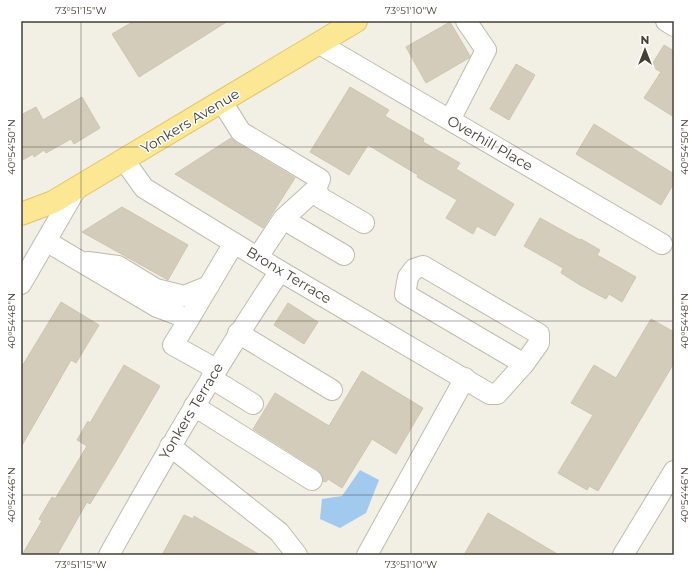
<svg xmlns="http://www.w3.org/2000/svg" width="695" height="576" font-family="Montserrat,sans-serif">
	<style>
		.water { fill: #a2c9ee }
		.building { fill: #d4ccbb; stroke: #cec5ae }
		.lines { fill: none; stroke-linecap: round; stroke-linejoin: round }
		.minor-casing { stroke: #c0bbab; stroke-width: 22 }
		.major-casing { stroke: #e1c665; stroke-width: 24 }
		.minor { stroke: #fff; stroke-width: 20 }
		.major { stroke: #fce795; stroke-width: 22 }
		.ticks { fill: none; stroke: #454035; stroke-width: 1; stroke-opacity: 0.45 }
		.labels { text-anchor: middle; stroke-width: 3; stroke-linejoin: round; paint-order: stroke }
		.street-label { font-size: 14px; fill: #454035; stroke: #fff }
		.neatline { fill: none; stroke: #454035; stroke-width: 1.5 }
		.ticks-label { font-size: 10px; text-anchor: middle; fill: #454035 }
	</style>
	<rect width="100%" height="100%" fill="#f2efe5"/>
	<path class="water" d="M360,470L379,480L366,513L340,528L320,519L322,499L342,496Z"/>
	<path class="building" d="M134,21H228L139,77L112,34Z
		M450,22L470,56L469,58L426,83L406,47Z
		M664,45L674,51V117L644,98L661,72L651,66Z
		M516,64L535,75L509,120L490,109Z
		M350,87L389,110L385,116L424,139L423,142L460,163L456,169L514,204L495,236L477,226L473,234L446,218L457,200L417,177L418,175L368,145L349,175L310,152Z
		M82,97L100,128L74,144L71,139L46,153L44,150L34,157L33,154L21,161V115L36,107L43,120Z
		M594,124L674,174V183L661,205L576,154Z
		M231,138L235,142L295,178L263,228L175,174Z
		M122,207L188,245L168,280L82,232Z
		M540,218L580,240L581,239L600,250L597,255L636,277L622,302L609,294L606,299L580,285L561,273L563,268L524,246Z
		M61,302L99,325L76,363L71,360L21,447V368Z
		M288,303L318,322L304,344L274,325Z
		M651,319L674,332V363L598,491L589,486L587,490L558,473L593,415L571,403L594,365L616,378Z
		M124,365L160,386L115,463L90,504L87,502L57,555H22L42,521L39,519L52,497L55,499L87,446L77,440L88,421L90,423Z
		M362,371L423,408L396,454L372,439L342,488L328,479L326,482L323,481L322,475L318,470L253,429L275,393L329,426Z
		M488,513L559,555H464Z
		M184,515L193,519L194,516L260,555H162Z"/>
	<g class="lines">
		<g class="minor-casing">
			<path id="minor" d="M666,21L674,26
				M318,43L662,244
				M222,102L241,132L320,179L316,189
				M450,120L486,50L466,21
				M124,160L144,188L280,271L490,394H497L524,364L539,343V334L423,266L414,269L408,277L405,294L524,364
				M283,219L344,255
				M46,241L157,307L189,319L234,243
				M258,257L283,219L316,189L321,198L364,223
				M88,262L118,266L156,289L184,296L209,286
				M21,284L76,189
				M189,319L173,345L216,369
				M238,333L332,390
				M211,378L253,404
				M194,406L312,480
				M170,446L279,532L297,555
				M109,555C163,458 218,363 280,271
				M367,555L465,378
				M623,555L674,471"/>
		</g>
		<g class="major-casing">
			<path id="major" d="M21,214L53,202L356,21"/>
		</g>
		<use href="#minor" class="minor"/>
		<use href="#major" class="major"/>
	</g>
	<path class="ticks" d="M81,21V555M411,21V555M21,147H674M21,321H674M21,495H674"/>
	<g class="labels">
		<g class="street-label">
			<text transform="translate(190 121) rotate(-31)" y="5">Yonkers Avenue</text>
			<text transform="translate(490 143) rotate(30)" y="5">Overhill Place</text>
			<text transform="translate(289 275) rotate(31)" y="5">Bronx Terrace</text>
			<text transform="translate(191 411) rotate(-59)" y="5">Yonkers Terrace</text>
		</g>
	</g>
	<rect width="695" height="576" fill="none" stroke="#ffffff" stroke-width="44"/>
	<g transform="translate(645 50)" stroke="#ffffff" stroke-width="3" paint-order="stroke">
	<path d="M0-3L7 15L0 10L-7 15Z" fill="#454035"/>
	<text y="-6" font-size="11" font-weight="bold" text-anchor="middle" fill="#454035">N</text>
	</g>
	<rect x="22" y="22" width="651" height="532" class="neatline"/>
	<g class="ticks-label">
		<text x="81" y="14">73°51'15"W</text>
		<text x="411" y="14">73°51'10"W</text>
		<text transform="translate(11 147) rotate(-90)" y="4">40°54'50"N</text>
		<text transform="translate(684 147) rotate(-90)" y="4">40°54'50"N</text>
		<text transform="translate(11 321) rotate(-90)" y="4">40°54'48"N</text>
		<text transform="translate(684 321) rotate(-90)" y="4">40°54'48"N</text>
		<text transform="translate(11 495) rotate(-90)" y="4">40°54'46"N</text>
		<text transform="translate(684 495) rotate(-90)" y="4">40°54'46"N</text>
		<text x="81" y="568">73°51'15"W</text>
		<text x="411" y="568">73°51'10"W</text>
	</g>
</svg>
